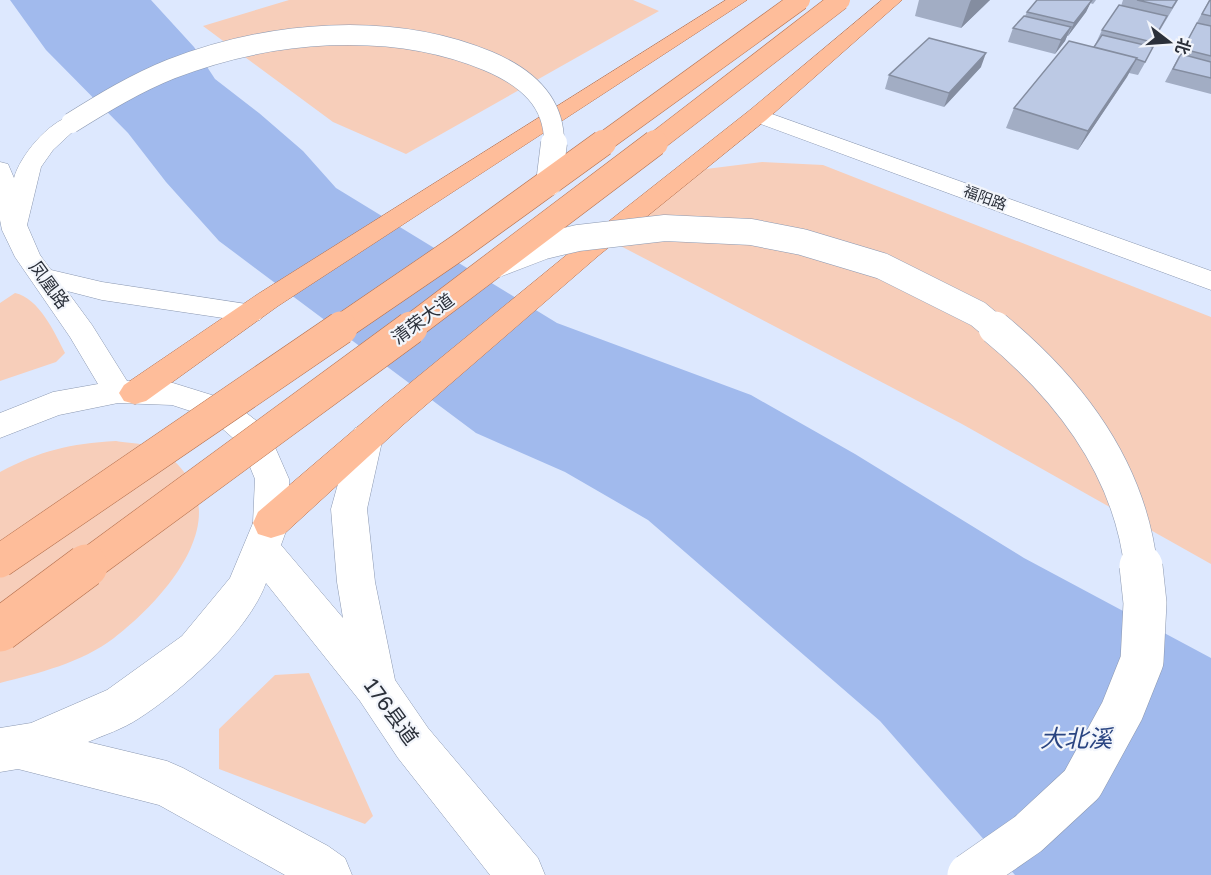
<svg xmlns="http://www.w3.org/2000/svg" width="1211" height="875" font-family="'Golos Text','Noto Sans SC',sans-serif">
	<style>
		.green { fill: #f7ceba }
		.water { fill: #a1baed }
		.lines { fill: none; stroke-linecap: round; stroke-linejoin: round }
		.secondary-casing { stroke: #8b98b1; stroke-width: 1 }
		.primary-casing { stroke: #b46f4d; stroke-width: 1 }
		.secondary { fill: #fff; fill-rule: evenodd }
		.primary { fill: #febd9a; fill-rule: evenodd }
		.secondary-bridge-far3-casing { stroke: #8b98b1; stroke-width: 21; stroke-linecap: butt }
		.secondary-bridge-far2-casing { stroke: #8b98b1; stroke-width: 27; stroke-linecap: butt }
		.secondary-bridge-far1-casing { stroke: #8b98b1; stroke-width: 34; stroke-linecap: butt }
		.secondary-bridge-casing { stroke: #8b98b1; stroke-width: 44; stroke-linecap: butt }
		.primary-bridge-far3-casing { stroke: #b46f4d; stroke-width: 21; stroke-linecap: butt }
		.primary-bridge-far2-casing { stroke: #b46f4d; stroke-width: 27; stroke-linecap: butt }
		.primary-bridge-far1-casing { stroke: #b46f4d; stroke-width: 34; stroke-linecap: butt }
		.primary-bridge-casing { stroke: #b46f4d; stroke-width: 44; stroke-linecap: butt }
		.secondary-bridge-far3 { stroke: #fff; stroke-width: 20 }
		.secondary-bridge-far2 { stroke: #fff; stroke-width: 26 }
		.secondary-bridge-far1 { stroke: #fff; stroke-width: 33 }
		.secondary-bridge { stroke: #fff; stroke-width: 43 }
		.primary-bridge-far3 { stroke: #febd9a; stroke-width: 20 }
		.primary-bridge-far2 { stroke: #febd9a; stroke-width: 26 }
		.primary-bridge-far1 { stroke: #febd9a; stroke-width: 33 }
		.primary-bridge { stroke: #febd9a; stroke-width: 43 }
		.wall { fill: #a2adc4 }
		.shaded-wall { fill: #848da0 }
		.building { fill: #bcc9e4; stroke: #848da0; stroke-width: 1.5 }
		.labels { text-anchor: middle; stroke-width: 4.5; stroke-linejoin: round; paint-order: stroke }
		.far-street-label { font-size: 15px; fill: #2b303a; stroke: #f2f5fb }
		.street-label { font-size: 18px; fill: #2b303a; stroke: #f2f5fb }
		.near-street-label { font-size: 21px; fill: #2b303a; stroke: #f2f5fb }
		.near-water-label { font-size: 24px; font-style: italic; fill: #294481; stroke: #f2f5fb }
	</style>
	<rect width="100%" height="100%" fill="#dde8fe"/>
	<path class="green" d="M289,0H633L659,11L406,154L333,122L203,26Z
		M762,162L823,165L1211,317V564L962,424L611,241L706,169Z
		M15,293C39,298 55,333 65,353L56,362L0,381V303Z
		M116,441C127,443 141,443 152,447C168,453 180,465 189,479C225,534 155,607 114,638C81,663 39,673 0,683V472C42,450 69,444 116,441Z
		M309,673L373,816L365,824L219,769V729L275,675Z"/>
	<path class="water" d="M10,0H151L194,47L215,79L259,113L303,151L336,188L557,323L751,395L855,454L1024,558L1211,658V875H1015L880,721L648,520L565,472L476,433L219,241L166,182L128,133L46,50Z"/>
	<g class="lines">
		<g class="secondary-casing">
			<path id="secondary" d="M758,109L1211,271V290L750,120L747,115L750,110Z
				M71,116L79,118L82,123L53,150L41,167L27,225L40,255L51,270L102,282L260,306L264,313L260,320L250,322L102,300L67,291L92,325L127,381L173,383L231,401L267,429L289,479V523L281,545L343,618L337,582L331,509L351,437L355,428L367,424L379,428L383,437L367,509L375,582L395,680L428,728L538,858L545,875H490L398,758L360,701L266,583C248,632 182,691 138,719C123,729 104,735 88,742L167,761L183,768L328,846L345,858L352,875H285L159,805L18,769L0,772V728L31,723L107,690L182,636L230,578L253,523L255,479L241,445L209,417L172,405L118,403L59,415L0,438V413L53,392L98,384L70,337L15,257L2,230L0,220V162L8,164L14,178C20,156 48,122 71,116Z"/>
		</g>
		<g class="primary-casing">
			<path id="primary" d="M726,0H747L278,306L146,401L135,404L124,401L119,393L124,385L258,294Z
				M882,0H902L766,120L598,256L404,424L284,534L271,538L258,534L253,523L258,512L382,406L580,244L750,110Z"/>
		</g>
		<use href="#secondary" class="secondary"/>
		<use href="#primary" class="primary"/>
		<g class="secondary-bridge-far3-casing">
			<path id="secondary-bridge-far3" d="M71,123C103,103 136,83 171,69C269,31 390,20 488,61C526,77 555,101 554,144"/>
		</g>
		<g class="secondary-bridge-far2-casing">
			<path id="secondary-bridge-far2" d="M549,183L554,143
				M497,264L544,246L578,238L665,228L751,232L802,242L882,266L978,314L996,329"/>
		</g>
		<g class="secondary-bridge-far1-casing">
			<path id="secondary-bridge-far1" d="M995,328C1070,390 1130,469 1141,568"/>
		</g>
		<g class="secondary-bridge-casing">
			<path id="secondary-bridge" d="M969,875L1028,834L1082,784L1122,711L1142,661L1145,603L1141,566"/>
		</g>
		<g class="primary-bridge-far3-casing">
			<path id="primary-bridge-far3" d="M601,144L800,0
				M653,144L840,0"/>
		</g>
		<g class="primary-bridge-far2-casing">
			<path id="primary-bridge-far2" d="M339,329L462,245L603,143
				M409,329L655,143"/>
		</g>
		<g class="primary-bridge-far1-casing">
			<path id="primary-bridge-far1" d="M0,561L341,328
				M84,568L411,328"/>
		</g>
		<g class="primary-bridge-casing">
			<path id="primary-bridge" d="M0,630L86,566"/>
		</g>
		<use href="#secondary-bridge-far3" class="secondary-bridge-far3"/>
		<use href="#secondary-bridge-far2" class="secondary-bridge-far2"/>
		<use href="#secondary-bridge-far1" class="secondary-bridge-far1"/>
		<use href="#secondary-bridge" class="secondary-bridge"/>
		<use href="#primary-bridge-far3" class="primary-bridge-far3"/>
		<use href="#primary-bridge-far2" class="primary-bridge-far2"/>
		<use href="#primary-bridge-far1" class="primary-bridge-far1"/>
		<use href="#primary-bridge" class="primary-bridge"/>
	</g>
	<path class="wall" d="M919,0H990L961,28L915,16Z
		M1037,0H1096L1093,4L1090,3L1086,12L1068,36H1067L1065,41L1055,54L1008,42L1013,28L1025,16L1027,12Z
		M1123,0H1178L1150,47L1146,61L1138,75L1129,73L1078,150L1006,128L1014,108L1094,47L1102,30L1121,6Z
		M1209,0H1211V94L1165,82Z
		M981,67L944,107L885,89L889,75Z"/>
	<path class="shaded-wall" d="M971,0H990L961,28L970,2Z
		M1092,0L1086,12L1068,36L1074,23Z
		M1071,27L1065,41L1055,54L1061,40Z
		M986,53L981,67L944,107L949,93Z
		M1137,58L1127,77L1078,150L1088,131Z"/>
	<path class="building" d="M1037,0H1092L1074,23L1027,12Z
		M1137,0H1177L1172,8Z
		M1210,0H1211V16L1202,14Z
		M1119,5L1167,16L1152,42L1102,30Z
		M1024,16L1071,27L1061,40L1013,28Z
		M1197,23L1211,26V56L1183,49Z
		M1102,35L1153,47L1145,62L1136,59L1137,58L1094,47Z
		M929,38L986,53L949,93L889,75Z
		M1069,41L1137,58L1088,131L1014,108Z
		M1181,54L1211,62V78L1173,69Z"/>
	<g class="labels">
		<g class="far-street-label">
			<text transform="translate(985 198) rotate(20)" y="5">福阳路</text>
		</g>
		<g class="street-label">
			<text transform="translate(49 285) rotate(54)" y="6">凤凰路</text>
			<text transform="translate(423 319) rotate(-36)" y="6">清荣大道</text>
		</g>
		<g class="near-street-label">
			<text transform="translate(391 712) rotate(54)" y="7">176县道</text>
		</g>
		<g class="near-water-label">
			<text x="1076" y="747">大北溪</text>
		</g>
	</g>
	<g transform="translate(1169 42) rotate(107)" stroke="#f2f5fb" stroke-width="4.5" paint-order="stroke">
	<path d="M0-4.5L10 22L0 15L-10 22Z" fill="#2b303a"/>
	<text y="-9" font-size="16" font-weight="bold" text-anchor="middle" fill="#2b303a">北</text>
	</g>
</svg>
